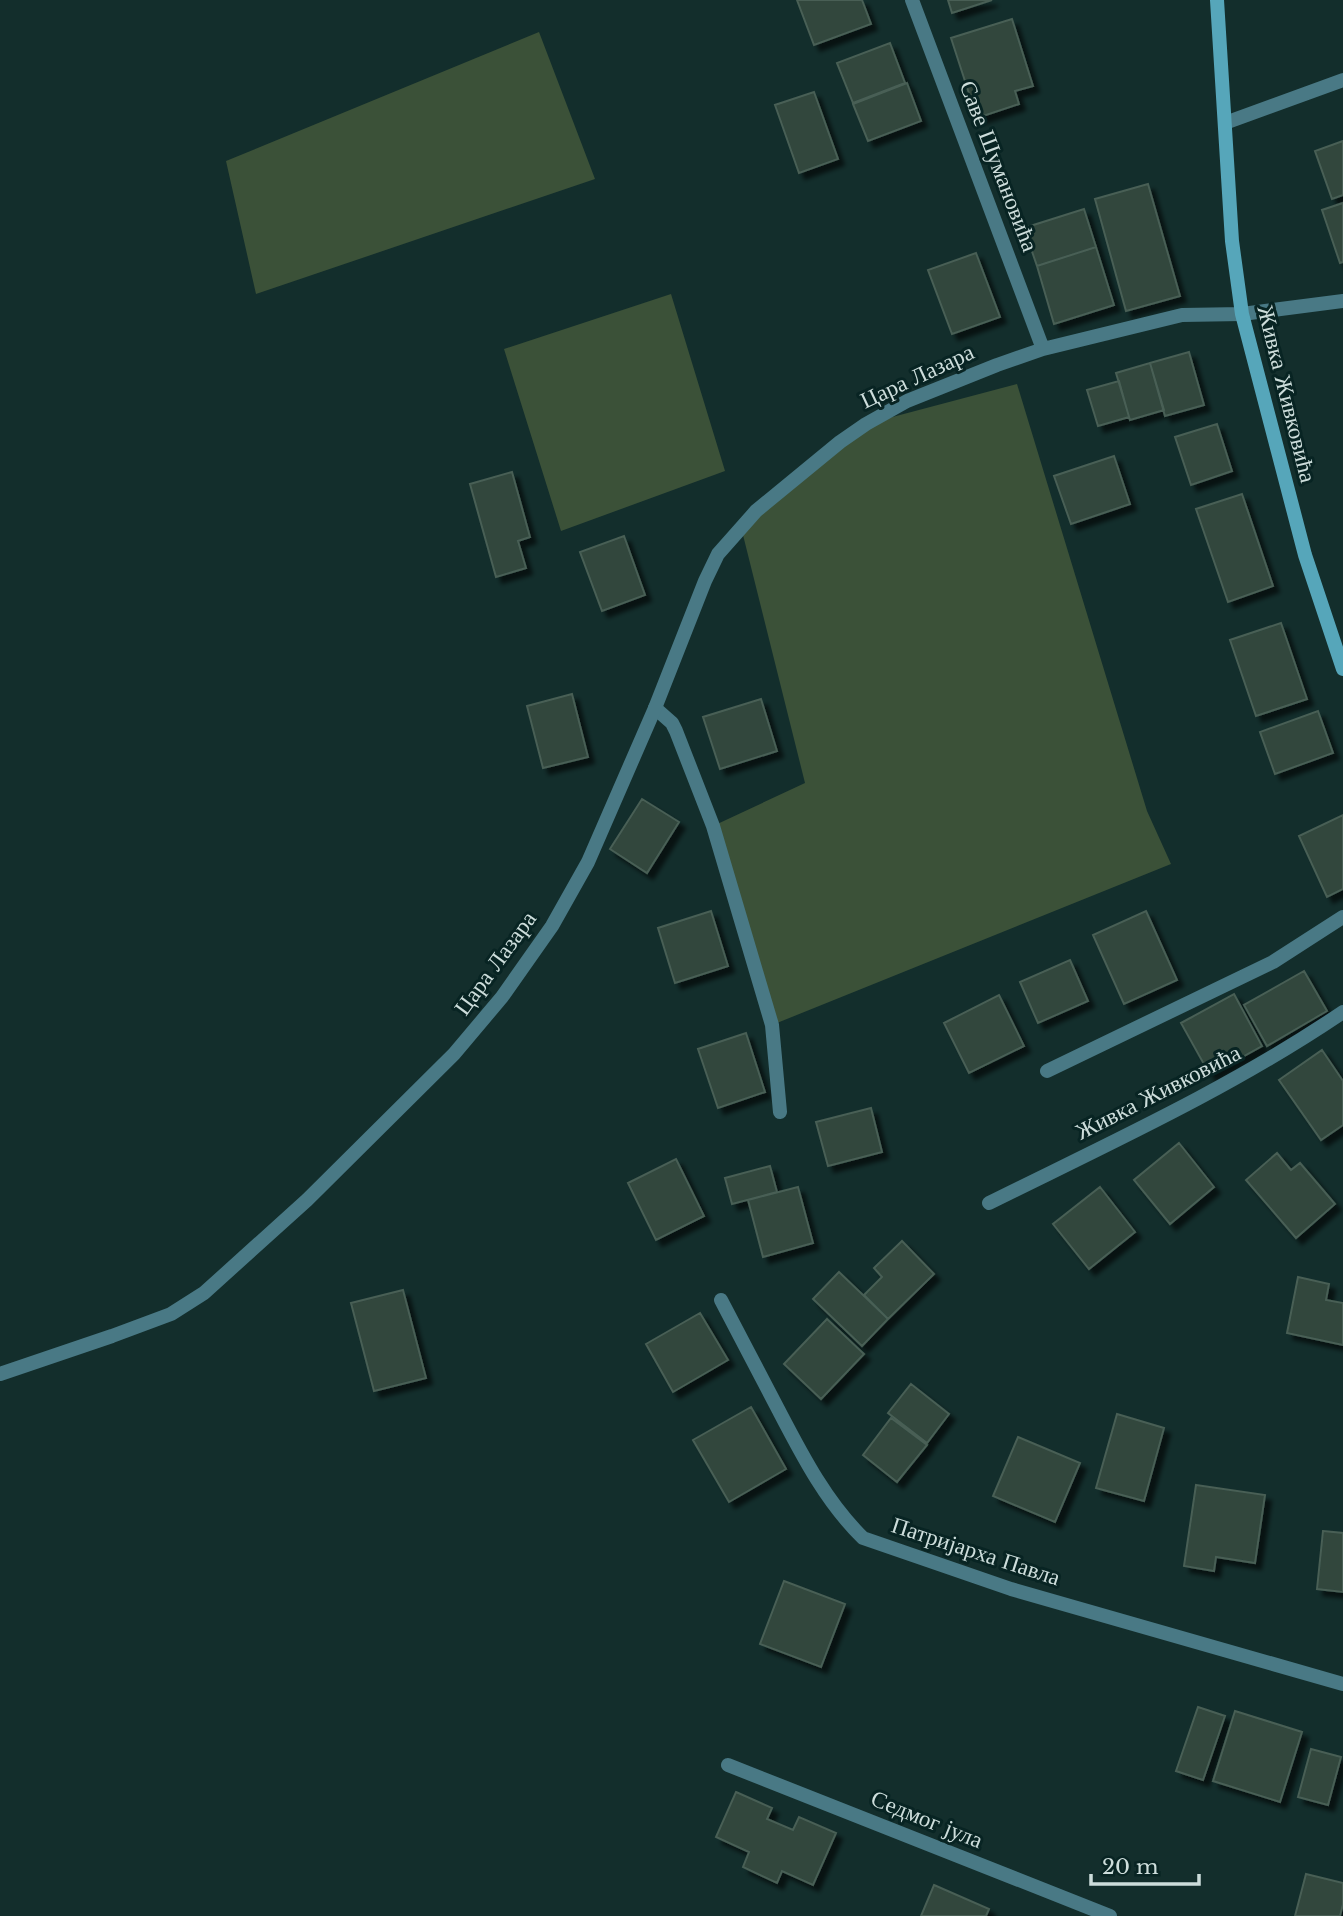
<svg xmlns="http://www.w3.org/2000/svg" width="1343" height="1916" font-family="'Libre Baskerville',serif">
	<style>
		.green { fill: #3b5138 }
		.building { fill: #30463d; stroke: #485f55; stroke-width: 2; filter: url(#shadow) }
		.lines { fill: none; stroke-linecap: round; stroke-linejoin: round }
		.lane { stroke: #497985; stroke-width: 14 }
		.street { stroke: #497985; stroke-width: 14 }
		.secondary { stroke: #56a6ba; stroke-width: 14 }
		.labels { text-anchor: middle; stroke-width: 6; stroke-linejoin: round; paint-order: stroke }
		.street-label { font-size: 23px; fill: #cddddb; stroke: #082423 }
	</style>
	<defs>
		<filter id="shadow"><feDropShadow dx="6" dy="6" stdDeviation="2" flood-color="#0009"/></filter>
	</defs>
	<rect width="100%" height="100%" fill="#132e2c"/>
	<path class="green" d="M539,32L595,179L256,294L226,161Z
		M671,294L725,471L561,531L504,349Z
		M1017,384L1147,811L1171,864L772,1025L713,826L805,783L741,527L866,424Z"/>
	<path class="building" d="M797,0H862L871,24L814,45Z
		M948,0H992L952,13Z
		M1012,19L1033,86L1015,91L1019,104L977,118L951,38Z
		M890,43L905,83L853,103L837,63Z
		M907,83L921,121L868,141L853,104Z
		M814,92L838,159L799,173L775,105Z
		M1343,141V195L1332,199L1315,151Z
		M1148,184L1180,296L1126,311L1095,199Z
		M1343,203V262L1340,263L1322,210Z
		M1084,209L1096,247L1037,266L1024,228Z
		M1096,247L1114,305L1054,324L1037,266Z
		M976,253L1000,317L952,334L928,270Z
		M1189,352L1204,405L1165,416L1150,363Z
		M1150,363L1164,410L1130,420L1116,373Z
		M1119,381L1129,417L1098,426L1087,390Z
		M1217,424L1232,471L1191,485L1175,437Z
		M1114,456L1130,504L1071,524L1054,476Z
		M512,472L530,537L518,541L526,568L496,577L470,484Z
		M1242,494L1273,586L1228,602L1196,509Z
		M624,536L645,595L602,611L580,552Z
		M1281,623L1307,699L1256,716L1230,640Z
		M572,694L588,757L543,768L527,706Z
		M761,699L777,751L720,769L703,717Z
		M1318,711L1333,753L1275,774L1260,732Z
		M642,799L679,822L647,873L610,849Z
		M1343,815V889L1327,897L1299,836Z
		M711,911L728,966L675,983L658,928Z
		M1146,911L1177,980L1124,1004L1093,935Z
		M1070,960L1088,1001L1038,1023L1020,982Z
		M1304,971L1327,1011L1267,1046L1244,1005Z
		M1234,994L1262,1046L1210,1075L1181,1023Z
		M999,995L1024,1046L969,1073L944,1023Z
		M746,1033L765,1092L718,1108L698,1049Z
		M1322,1050L1343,1081V1125L1321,1140L1279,1080Z
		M871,1108L882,1152L828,1166L816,1122Z
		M1179,1143L1214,1187L1170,1224L1134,1180Z
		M1277,1153L1291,1170L1300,1163L1335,1204L1296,1238L1246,1180Z
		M676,1159L704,1216L656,1240L628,1183Z
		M770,1166L777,1192L732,1204L725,1178Z
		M798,1187L813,1243L763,1257L748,1200Z
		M1100,1187L1135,1232L1089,1269L1053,1224Z
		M902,1241L934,1274L888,1319L864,1295L882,1277L874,1268Z
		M839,1272L888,1319L862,1346L813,1299Z
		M1298,1277L1329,1284L1326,1300L1343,1303V1345L1287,1333Z
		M403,1290L426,1378L374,1391L351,1303Z
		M700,1313L728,1360L673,1392L646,1344Z
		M827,1319L864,1354L821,1399L784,1364Z
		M911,1384L949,1414L927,1443L888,1413Z
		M751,1407L786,1469L729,1502L693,1440Z
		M1117,1414L1164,1428L1144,1501L1096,1488Z
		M891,1418L927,1445L897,1482L863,1455Z
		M1018,1437L1080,1463L1055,1522L993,1496Z
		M1196,1485L1265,1495L1255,1563L1216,1557L1214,1571L1184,1566Z
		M1323,1531L1343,1533V1592L1317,1589Z
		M784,1581L845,1604L821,1667L760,1644Z
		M1198,1707L1225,1716L1203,1780L1176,1771Z
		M1235,1711L1302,1732L1280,1802L1213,1781Z
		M1311,1749L1341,1757L1328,1805L1298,1797Z
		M736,1792L772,1808L767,1819L793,1830L799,1817L836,1833L813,1885L782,1871L777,1883L743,1867L749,1852L716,1837Z
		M1306,1874L1343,1883V1904L1340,1916H1295Z
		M934,1885L989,1909L986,1916H921Z"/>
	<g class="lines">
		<path class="lane" d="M655,708L672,723L676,731L713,826L772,1025L780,1112"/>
		<path class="street" d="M912,0L1043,349
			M1225,123L1343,80
			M1047,1071L1273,962L1343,917
			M989,1203C1110,1143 1231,1088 1343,1012
			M721,1300C740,1336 759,1373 778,1409C802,1455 826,1502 863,1538L1011,1589L1343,1684
			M0,1374L112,1336L171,1314L204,1293L307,1200L454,1054L502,997L552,926L588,862L655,708L705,581L718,554L756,511L840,442L866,424L907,401L997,365L1043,349L1182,315L1242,314L1343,301
			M728,1765L1110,1916"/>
		<path class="secondary" d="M1217,0L1232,241L1242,314L1305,555L1343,669"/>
	</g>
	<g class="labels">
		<g class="street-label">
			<text transform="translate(999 166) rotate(69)" y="8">Саве Шумановића</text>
			<text transform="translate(917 376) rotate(-25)" y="8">Цара Лазара</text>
			<text transform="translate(1287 394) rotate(76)" y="8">Живка Живковића</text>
			<text transform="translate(495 963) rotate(-54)" y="8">Цара Лазара</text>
			<text transform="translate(1158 1092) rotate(-27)" y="8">Живка Живковића</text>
			<text transform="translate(976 1551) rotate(18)" y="8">Патријарха Павла</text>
			<text transform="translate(927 1819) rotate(22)" y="8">Седмог јула</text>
		</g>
	</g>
	<path d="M1091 1874v10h108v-10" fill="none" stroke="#cddddb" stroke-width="3.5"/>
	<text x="1102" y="1874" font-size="21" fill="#cddddb" stroke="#082423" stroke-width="5" paint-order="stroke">20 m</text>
</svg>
